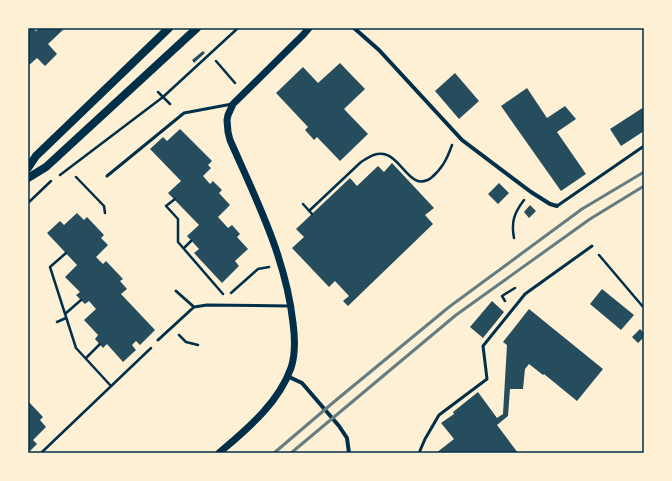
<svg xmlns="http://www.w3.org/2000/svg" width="672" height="481" font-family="Raleway,sans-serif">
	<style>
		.building { fill: #264d5e }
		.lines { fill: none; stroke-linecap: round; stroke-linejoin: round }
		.path { stroke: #003049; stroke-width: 2.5 }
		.service { stroke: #003049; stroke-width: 3 }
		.minor { stroke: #003049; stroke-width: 4 }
		.tertiary { stroke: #003049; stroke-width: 7 }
		.secondary { stroke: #003049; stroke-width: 8 }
		.rail { stroke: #657d81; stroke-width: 3 }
		.neatline { fill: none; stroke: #003049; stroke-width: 1.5 }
	</style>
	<rect width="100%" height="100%" fill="#fdf0d5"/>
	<path class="building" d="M29,28H32L36,31L39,28H65L48,44L57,54L45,66L37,58L28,66V29Z
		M203,51L205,53L194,63L192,60Z
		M340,63L365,89L344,109L368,134L340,161L317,137L314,140L305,130L308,127L276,93L303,67L318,83Z
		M455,73L479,101L459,119L435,91Z
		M527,88L547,118L565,106L576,119L557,132L586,174L561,191L501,106Z
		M644,107V131L621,146L610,129Z
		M180,129L212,161L208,165L211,168L203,176L210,184L213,181L222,190L219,193L230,205L218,217L228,228L232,225L240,234L237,237L248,249L235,261L239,266L222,283L194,253L199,249L187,236L199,225L168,193L181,181L150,149L163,137L167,141Z
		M392,163L434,208L425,215L433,224L348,306L343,301L349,296L335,281L329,287L292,248L304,237L296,229L350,178L357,186L378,166L384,172Z
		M499,183L509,193L498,204L488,194Z
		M530,205L536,211L529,218L524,212Z
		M77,213L84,220L87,217L104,235L101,238L108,245L96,257L103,264L106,261L123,279L120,281L127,289L121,294L155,330L140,345L136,341L132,345L136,350L123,362L107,344L103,348L95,339L98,335L84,320L96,309L89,301L85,304L76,295L80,292L65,277L77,265L47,233L60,221L64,225Z
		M602,289L634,315L621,330L590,304Z
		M492,301L504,312L483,338L470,327Z
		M529,309L603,369L577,401L544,374L543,375L529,364L525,369L523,389H510L508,416L497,425L518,453H436L454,439L441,423L454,414L453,412L478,392L497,418L503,414L507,345L503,342Z
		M640,329L644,333V337L638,343L632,337Z
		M28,401L43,417L40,420L46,427L33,440L37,444L28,453Z"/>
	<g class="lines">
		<path class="path" d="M216,61L235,83
			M158,92L170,104
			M60,175L163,97L238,28
			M76,177L104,206L105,213
			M175,199L166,206L178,219V242L223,294
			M28,203L51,181
			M303,204L312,214
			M309,211L361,162C369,157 377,151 387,155C402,160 412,192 431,178C442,169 447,159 452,145
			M514,238C511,222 514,213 524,200
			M184,248L191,241
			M66,253L50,267L76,348L111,386
			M599,255L644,308
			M231,293L258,269L269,267
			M505,301L502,296L515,288
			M65,314L81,300
			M57,322L66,318
			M179,335L186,342L198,345
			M86,358L100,344
			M41,453L151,348"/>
		<path class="service" d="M107,176L184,113L232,104
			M557,206L644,146
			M176,291L194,307
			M158,340L194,307L207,305L290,306
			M419,453L425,439L439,415L487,379L483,346L525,294L592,246"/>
		<path class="minor" d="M354,28L379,50L462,140L531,192L550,204L557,206
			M287,376L302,383L339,426L347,438L349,453"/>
		<path class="tertiary" d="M219,453C247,429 278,404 291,368C296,353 295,338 293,323C286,258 256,199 230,140L228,132L227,120L228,115L233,104L303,35L309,28"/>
		<path class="secondary" d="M28,168L36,156L169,28
			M28,178L46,167L197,28"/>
		<path class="rail" d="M274,453L335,401L449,307L582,209L644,172
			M291,453L456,315L590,219L644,186"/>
	</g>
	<rect width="672" height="481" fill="none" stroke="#fdf0d5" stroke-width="58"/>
	<rect x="29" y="29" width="614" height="423" class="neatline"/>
</svg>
